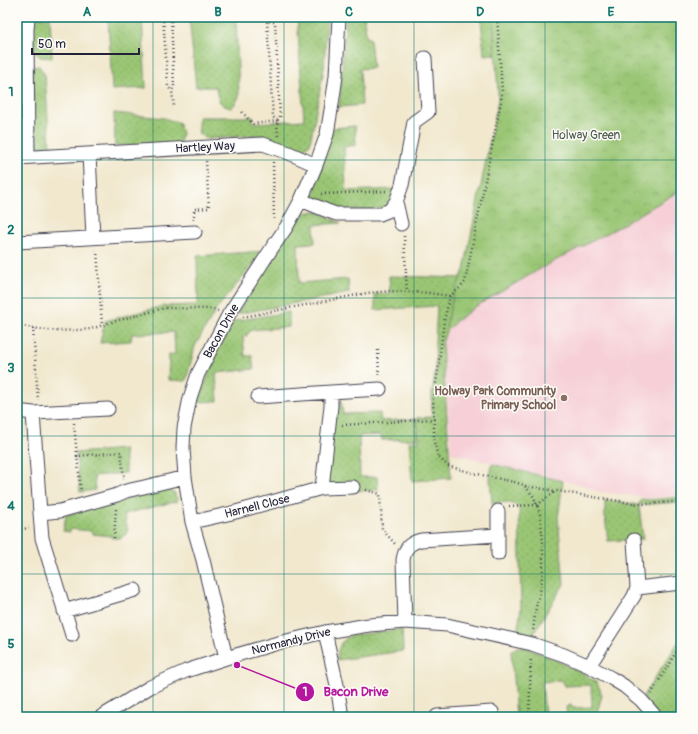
<svg xmlns="http://www.w3.org/2000/svg" width="698" height="734" font-family="Pangolin,sans-serif">
	<style>
		.built { fill: #f6cfd7 }
		.grass { fill: url(#grass-dots); stroke: #5e7458 }
		.park { fill: url(#park-crowns); stroke: #5e7458 }
		.lines { fill: none; stroke-linecap: round; stroke-linejoin: round }
		.street-casing { stroke: #414051; stroke-width: 15 }
		.path { stroke: #414051; stroke-width: 2.5; stroke-dasharray: 1 3; stroke-linecap: butt }
		.street { stroke: #fff; stroke-width: 13 }
		.grid { fill: none; stroke: #0f766e; stroke-width: 1; stroke-opacity: 0.55 }
		.education-dot { fill: #8d6e63; stroke: #fdfcf7; stroke-width: 1.5 }
		.labels { text-anchor: middle; stroke-width: 3; stroke-linejoin: round; paint-order: stroke }
		.park-label { font-size: 12px; fill: #4c5b4f; stroke: #fdfcf7 }
		.street-label { font-size: 12px; fill: #22223b; stroke: #fdfcf7 }
		.education-label { font-size: 12px; font-weight: bold; fill: #785e54; stroke: #fdfcf7; text-anchor: end }
		.leader { fill: none; stroke: #b5179e; stroke-width: 1.5 }
		.callout-dot { fill: #b5179e; stroke: #fdfcf7; stroke-width: 1.5 }
		.mark-label { font-size: 12px; text-anchor: middle; font-weight: bold; fill: #fff }
		.callout-label { font-size: 13px; text-anchor: middle; font-weight: bold; fill: #b5179e; stroke: #fdfcf7; stroke-width: 3; stroke-linejoin: round; paint-order: stroke }
		.neatline { fill: none; stroke: #0f766e; stroke-width: 1.5 }
		.grid-label { font-size: 13px; text-anchor: middle; font-weight: bold; fill: #0f766e }
	</style>
	<defs>
		<pattern id="grass-dots" width="8" height="8" patternUnits="userSpaceOnUse"><rect width="8" height="8" fill="#9ac674"/><path d="M2 2h.1M6 6h.1" fill="none" stroke="#84aa65" stroke-width="1.8" stroke-linecap="round"/></pattern>
		<pattern id="park-crowns" width="20" height="18" patternUnits="userSpaceOnUse"><rect width="20" height="18" fill="#9ac674"/><path d="M2 6a3 3 0 1 1 6 0M12 15a3 3 0 1 1 6 0" fill="none" stroke="#84aa65"/></pattern>
	</defs>
	<rect width="100%" height="100%" fill="#fdfcf7"/>
	<filter id="ink" filterUnits="userSpaceOnUse"><feTurbulence type="fractalNoise" baseFrequency=".025" numOctaves="2"/><feDisplacementMap in="SourceGraphic" scale="8" xChannelSelector="R" yChannelSelector="G"/><feConvolveMatrix kernelMatrix="1 2 1 2 8 2 1 2 1" color-interpolation-filters="sRGB"/></filter>
	<filter id="wash" filterUnits="userSpaceOnUse"><feTurbulence type="fractalNoise" baseFrequency=".012" numOctaves="4" result="noise"/><feDisplacementMap in="SourceGraphic" scale="16" xChannelSelector="R" yChannelSelector="G"/><feGaussianBlur stdDeviation="0.9" result="paint"/><feColorMatrix in="noise" values="0 0 0 0 0 0 0 0 0 0 0 0 0 0 0 0 0 1.4 0 .05"/><feComposite in="paint" operator="in"/></filter>
	<g filter="url(#wash)">
		<rect width="100%" height="100%" fill="#f1e8ce"/>
		<path class="built" d="M679,192L681,195V495L648,498L596,491L586,486L451,453L443,344L449,329L455,322L475,307L547,265L615,229Z"/>
		<path class="grass" d="M17,17H25L24,44H17Z
			M32,17H50L52,58L40,57L32,49Z
			M108,17H142L146,88L112,90Z
			M189,17H236L239,97L235,104L231,108C218,105 218,99 216,87H196Z
			M297,17H327L324,68L310,144L304,149L296,148L259,135L207,139L199,134L198,125L199,117H253L254,123L304,120Z
			M346,17H365L364,20L367,38H370L373,68L360,69L362,105L339,107Z
			M481,17H493L495,54L484,55Z
			M39,66L45,75L50,147H39L32,140V67Z
			M114,113L164,118L179,123L182,134L180,143L115,146Z
			M355,126L356,145L344,147L346,191L399,189L388,207L369,210H336L312,200L333,128Z
			M316,211L341,223L314,225L315,243L298,244L299,283L348,279L349,293L237,314L289,233L304,213Z
			M264,251L218,307L195,346L186,381L168,380L169,355L175,354L174,332L132,334L131,341L100,343L105,321L163,306L198,305L197,256Z
			M389,276L470,278L448,326L442,344L451,478L412,481L409,442L419,441L417,418L432,417V393L436,369L435,342L437,306L375,310V294L390,293Z
			M289,312V327L252,330L247,334V336L243,337L245,356H252L254,369L216,373L218,401L198,402L217,352L234,321Z
			M341,401L343,414L380,413L381,421L416,419L417,439L382,440L381,435L359,436L360,477H377L378,490L353,491L327,481L335,411Z
			M124,449L126,473L94,476L95,490L80,492L76,453Z
			M492,464L563,481L558,518L564,584L532,636L518,630L521,607L519,507L508,502L492,503L490,478Z
			M165,489L174,492L178,501L124,514L128,532L121,538H112V536L92,534V531L70,529V532L63,531L66,515Z
			M681,497V502L639,505L643,539L608,541L605,517V500L639,505L641,499L649,500Z
			M402,629L403,651L337,660L338,651L341,643L349,636Z
			M681,638V717H656L643,696Z
			M517,647H525L556,660L582,673L596,682L600,689L602,696L598,709L594,717H567L566,707L571,705L572,708L592,707L591,685L565,686L562,680L542,682L545,717H516L511,651Z"/>
		<path class="park" d="M493,17H681V190L615,229L547,265L475,307L455,322L449,329L446,327L453,296L464,270L498,100V92Z"/>
	</g>
	<g filter="url(#ink)">
		<g class="lines">
			<g class="street-casing">
				<path id="street" d="M28,17L27,30L28,157
					M89,154L93,237
					M17,158L263,144L289,153L316,165
					M301,200L325,210L336,214H380L390,210L396,202L402,185L414,122L428,112L425,58
					M396,202L401,224
					M17,242L195,232
					M258,397L331,392
					M17,411L33,413
					M322,488L353,487
					M40,513L33,413L108,409
					M192,522L232,513L322,488L331,406V392L380,389
					M634,540L637,588
					M498,554V511
					M64,611L135,590
					M405,622L403,560C405,548 409,543 421,540L498,535
					M325,632L337,685L342,717
					M72,635L42,538L40,513L60,511L117,495L126,491L144,487L185,477
					M226,658L203,560L192,522L185,477L183,448L184,428L190,398L198,374L229,314L270,251L287,226L301,200L316,165L327,134L332,104L336,76L339,17
					M589,666L634,596L637,588L681,583
					M437,716L492,712
					M101,717L150,687L186,671L226,658L278,643L325,632L369,625L405,622L447,625L532,644L564,655L589,666L611,678L624,686L641,700L656,717"/>
			</g>
			<path class="path" d="M163,17L168,87L172,91
				M171,17L174,86L172,91L174,108
				M242,112L253,124L277,121
				M277,121L273,117L267,21L275,22L280,117L277,121L278,136
				M273,162L274,221
				M321,194L386,191
				M194,220V209L209,208L206,160
				M404,236L407,292
				M97,250L102,325
				M243,317L367,293L390,291L429,293L450,296
				M17,325L39,329L57,331L79,330L91,329L112,322L165,308L212,309L218,311
				M33,328L38,400
				M378,350L379,377
				M434,419V442L438,457L448,466L473,473L514,482L524,485L534,497L540,514L543,541V569L540,593L536,607L533,631
				M74,423L77,456L121,452L124,479
				M342,425L434,419L433,399L437,377L444,321L450,296L461,287L465,282L501,101L502,91L497,17
				M77,456L81,491
				M525,486L575,494L637,504H649L681,501
				M366,490L380,494L382,529L395,544
				M509,506L537,505L556,491
				M17,530L29,528
				M114,538L116,509
				M651,694L681,644
				M17,709L21,717
				M522,717L529,712
				M529,717L531,658"/>
			<use href="#street" class="street"/>
		</g>
	</g>
	<path class="grid" d="M153,17V717M284,17V717M414,17V717M545,17V717M17,160H681M17,298H681M17,436H681M17,574H681"/>
	<circle class="education-dot" cx="564" cy="398" r="4"/>
	<g class="labels">
		<g class="park-label">
			<text x="586" y="139">Holway Green</text>
		</g>
		<g class="street-label">
			<text transform="translate(205 147) rotate(-3)" y="4">Hartley Way</text>
			<text transform="translate(221 331) rotate(-61)" y="4">Bacon Drive</text>
			<text transform="translate(257 506) rotate(-14)" y="4">Harnell Close</text>
			<text transform="translate(291 641) rotate(-14)" y="4">Normandy Drive</text>
		</g>
		<g class="education-label">
			<text x="556" y="395">Holway Park Community<tspan x="556" dy="14">Primary School</tspan></text>
		</g>
	</g>
	<path class="leader" d="M237 665L305 692"/>
	<g class="callout-dot">
		<circle cx="237" cy="665" r="4"/>
		<circle cx="305" cy="692" r="10"/>
	</g>
	<g class="mark-label">
		<text x="305" y="696">1</text>
	</g>
	<g class="callout-label">
		<text x="356" y="696">Bacon Drive</text>
	</g>
	<rect width="698" height="734" fill="none" stroke="#fdfcf7" stroke-width="44"/>
	<path d="M32 48v6h107v-6" fill="none" stroke="#22223b" stroke-width="2"/>
	<text x="38" y="48" font-size="12" fill="#22223b" stroke="#fdfcf7" stroke-width="3" paint-order="stroke">50 m</text>
	<rect x="22" y="22" width="654" height="690" class="neatline"/>
	<g class="grid-label">
		<text x="87" y="16">A</text>
		<text x="218" y="16">B</text>
		<text x="349" y="16">C</text>
		<text x="480" y="16">D</text>
		<text x="611" y="16">E</text>
		<text x="11" y="96">1</text>
		<text x="11" y="234">2</text>
		<text x="11" y="372">3</text>
		<text x="11" y="510">4</text>
		<text x="11" y="648">5</text>
	</g>
</svg>
